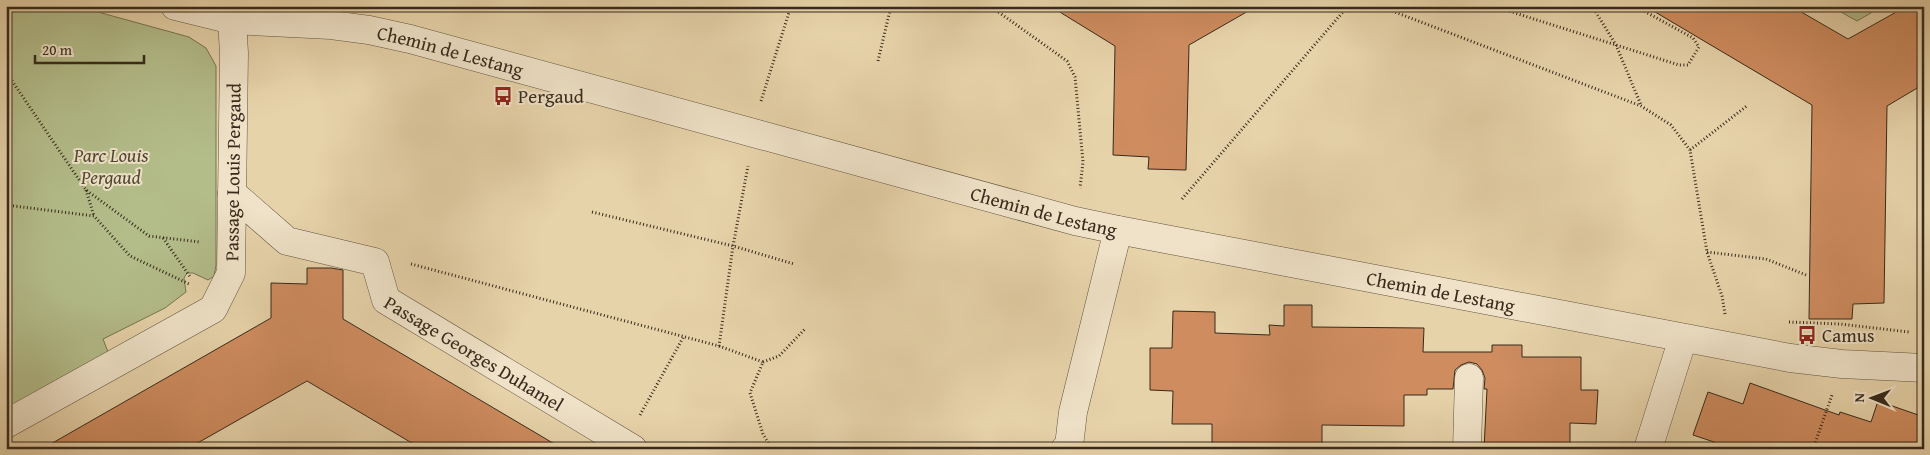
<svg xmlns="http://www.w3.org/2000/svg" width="1930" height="455" font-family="'Gentium Book Plus',serif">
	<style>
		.green { fill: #b3bd8a; stroke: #757453 }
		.building { fill: #ce8c5f; stroke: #372a1c }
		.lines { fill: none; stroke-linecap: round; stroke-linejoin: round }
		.minor-casing { stroke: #635440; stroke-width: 29 }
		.path { stroke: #372a1c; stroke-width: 3; stroke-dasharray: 1 2.5; stroke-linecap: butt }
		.minor { stroke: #efe2c8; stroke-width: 28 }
		.labels { text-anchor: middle; stroke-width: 4; stroke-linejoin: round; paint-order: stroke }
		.street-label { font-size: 19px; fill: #372a1c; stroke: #efe2c8 }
		.poi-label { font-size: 19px; fill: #372a1c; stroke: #efe2c8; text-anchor: start }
		.park-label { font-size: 19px; font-style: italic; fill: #504732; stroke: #efe2c8 }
	</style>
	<rect width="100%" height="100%" fill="#e7d3aa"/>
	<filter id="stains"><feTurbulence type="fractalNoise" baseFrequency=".004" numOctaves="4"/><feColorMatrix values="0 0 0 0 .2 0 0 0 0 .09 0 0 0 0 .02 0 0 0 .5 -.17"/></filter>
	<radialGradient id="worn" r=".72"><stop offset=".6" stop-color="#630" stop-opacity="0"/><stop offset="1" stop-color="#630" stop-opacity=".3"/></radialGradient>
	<path class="green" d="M6,6H76L189,37L206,48L216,66V265L214,276L208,280L193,273H187L184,278L186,292L165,308L103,339L110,357L6,412Z
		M1830,6H1883L1857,21Z"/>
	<path class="building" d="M1050,6H1257L1189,45L1186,170L1148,169L1149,157L1113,155L1115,46Z
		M1645,6H1791L1848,39L1907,6H1924V84L1887,106L1884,303L1853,304L1852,319H1809L1812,105Z
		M307,268H331L343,270V319L563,449H422L307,381L187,449H42L271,318V283L307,284Z
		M1284,305H1312V327L1424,328L1423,352H1492V345H1522V357H1581V390H1598L1596,424L1570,423V449H1484L1487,389H1484L1485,378L1482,370L1477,364L1469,362L1461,365L1455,370L1453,389H1427V395H1404V426L1322,425V449H1212V424H1172L1173,391L1150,390V348H1172L1173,311L1215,312V333L1270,335L1269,325L1284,326Z
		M1750,383L1839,415L1840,412L1871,422L1878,401L1924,417V449H1712L1714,442L1693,435L1708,392L1743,404Z"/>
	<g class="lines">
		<g class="minor-casing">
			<g id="minor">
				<path id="s1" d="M175,6L232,20L331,25L369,30L410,39L1075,221L1118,230L1790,358L1842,364L1924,368"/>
				<path id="s2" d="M232,193L287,241L375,262L386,300L633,449"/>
				<path id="s3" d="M6,424L213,309L231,273L234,53L232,20L226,6"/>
				<path d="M1065,449L1069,446L1073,412L1118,230"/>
				<path d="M1467,449L1469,378"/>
				<path d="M1648,449L1683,338"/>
			</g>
		</g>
		<path class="path" d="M990,6L1067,61L1075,77L1083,162L1080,188
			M1379,6L1641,106L1671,125L1690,150L1707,252L1722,296L1725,314
			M1493,6L1679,65H1688L1699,47L1693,38L1635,6
			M1592,6L1616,45L1641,105
			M878,61L891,6
			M6,72L86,190L149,236L200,242
			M761,101L791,6
			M1690,150L1748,105
			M86,190L94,216
			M1182,199L1348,6
			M6,205L94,216L130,256L189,284
			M592,212L733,246L794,264
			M163,238L191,278
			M1707,252L1766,259L1806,275
			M411,264L719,346L733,246L748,166
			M1789,322L1840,324L1909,332
			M719,346L763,362L750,393L763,434L772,449
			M763,362L779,356L806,328
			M640,415L684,336
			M1813,449L1832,395"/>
		<use href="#minor" class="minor"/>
	</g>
	<defs>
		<g id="bus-bare" transform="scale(1.5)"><path d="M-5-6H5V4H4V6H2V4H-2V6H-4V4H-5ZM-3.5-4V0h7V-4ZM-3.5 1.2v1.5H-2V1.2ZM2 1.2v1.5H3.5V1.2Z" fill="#8f2418" stroke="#efe2c8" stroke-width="2.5" paint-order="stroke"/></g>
	</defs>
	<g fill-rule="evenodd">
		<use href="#bus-bare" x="503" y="96"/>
		<use href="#bus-bare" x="1807" y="335"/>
	</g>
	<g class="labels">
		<g class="street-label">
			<text dy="7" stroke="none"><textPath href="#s1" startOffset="280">Chemin de Lestang</textPath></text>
			<text dy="7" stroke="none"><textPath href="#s3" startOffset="378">Passage Louis Pergaud</textPath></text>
			<text dy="7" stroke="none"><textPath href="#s1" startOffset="895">Chemin de Lestang</textPath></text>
			<text dy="7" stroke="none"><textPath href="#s1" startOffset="1300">Chemin de Lestang</textPath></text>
			<text dy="7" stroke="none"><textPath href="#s2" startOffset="306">Passage Georges Duhamel</textPath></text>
		</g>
		<g class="poi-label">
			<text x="518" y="103">Pergaud</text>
			<text x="1822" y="342">Camus</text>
		</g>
		<g class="park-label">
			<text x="111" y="162">Parc Louis<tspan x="111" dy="22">Pergaud</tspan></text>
		</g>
	</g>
	<rect width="1930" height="455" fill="none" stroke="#e7d3aa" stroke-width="25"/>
	<rect x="8" y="8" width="1915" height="440" fill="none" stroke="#372a1c" stroke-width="2.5"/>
	<rect x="12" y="12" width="1905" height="430" fill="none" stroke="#372a1c"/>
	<g transform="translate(1872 398) rotate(271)" stroke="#efe2c8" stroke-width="4" paint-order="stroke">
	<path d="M0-4L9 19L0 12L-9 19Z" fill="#372a1c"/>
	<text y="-8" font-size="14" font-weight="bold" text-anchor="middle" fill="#372a1c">N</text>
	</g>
	<path d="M35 55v8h109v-8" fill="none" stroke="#372a1c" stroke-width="2.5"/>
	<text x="42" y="55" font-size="15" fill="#372a1c" stroke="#efe2c8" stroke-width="4" paint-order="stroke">20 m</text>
	<rect width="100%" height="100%" filter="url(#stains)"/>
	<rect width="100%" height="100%" fill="url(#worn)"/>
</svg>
